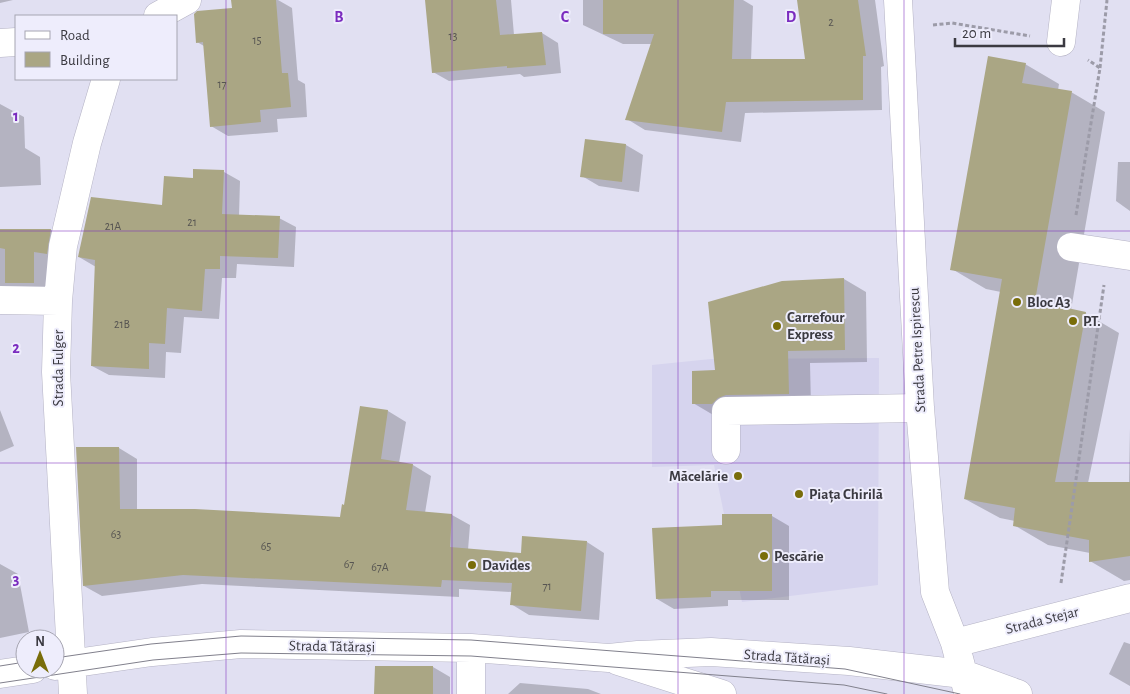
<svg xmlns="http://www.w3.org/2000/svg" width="1130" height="694" font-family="'Alegreya Sans',sans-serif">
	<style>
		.built { fill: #d6d4ee }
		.shadow { fill: #0003 }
		.building { fill: #aaa684 }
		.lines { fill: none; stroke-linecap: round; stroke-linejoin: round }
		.minor-casing { stroke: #b4b2c4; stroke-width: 29 }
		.path { stroke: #9c9ba8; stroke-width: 3; stroke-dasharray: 4 2.5; stroke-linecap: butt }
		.minor { stroke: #fff; stroke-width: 28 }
		.tram { stroke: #81808c; stroke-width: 1 }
		.grid { fill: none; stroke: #7b2cbf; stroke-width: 1; stroke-opacity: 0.55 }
		.poi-dot { fill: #796d0a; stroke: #eeedfc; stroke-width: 2 }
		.labels { text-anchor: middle; stroke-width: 4; stroke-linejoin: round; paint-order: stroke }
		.number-label { font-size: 12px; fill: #575552 }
		.poi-label { font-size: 15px; font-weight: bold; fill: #3b3a41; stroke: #eeedfc; text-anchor: start }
		.street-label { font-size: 15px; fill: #3b3a41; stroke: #eeedfc }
		.grid-label { font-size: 16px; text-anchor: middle; font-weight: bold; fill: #7b2cbf; stroke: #eeedfc; stroke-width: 4; stroke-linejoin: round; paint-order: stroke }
	</style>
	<rect width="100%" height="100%" fill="#e1e0f2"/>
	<path class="built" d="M879,358L878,585L742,602L714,465L652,467V365L711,359Z"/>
	<path class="shadow" d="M0,0H13L0,3Z
		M252,0H278L292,8L298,80L305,84L307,117L277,119L278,132L228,136L211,126L204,46L197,42L233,9Z
		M426,0H511L514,35L542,33L558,43L561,73L524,77L520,74L449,81L433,72Z
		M583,0H743L753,6L751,61H807L799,0H875L884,66L881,67L882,110L745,113L741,142L645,130L627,119L652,44H623L583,25Z
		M1025,64L1059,84L1058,90L1071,92L1105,112L1071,310L1085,313L1119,333L1088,483H1129L1130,428V580L1124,581L1090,561V553L1048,545L1014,525L1015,521L1000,518L965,499L1001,292L986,289L952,269Z
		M0,104L24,117L25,148L40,157L41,185L0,187Z
		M586,140L626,145L643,155L639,192L599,186L582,176Z
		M1118,162H1130V211L1116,201Z
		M224,172L240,181L239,216L279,218L296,227L294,267L237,264L236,278H222L219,319L184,317L181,353L166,352L165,378L109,375L92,366L96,267L79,257L164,207L194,179Z
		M0,230H51L68,240L51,292H12L0,286Z
		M844,279L866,292L867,362L810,363L811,406L715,416L693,403Z
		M361,407L388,411L406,422L399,463L413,465L431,476L425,513L452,515L470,525L468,550L522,555L587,542L604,553L599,620L529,615L511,604L512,592L459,589V597L202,584L102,596L84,586L119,448L137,459V510L341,518L345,506Z
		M0,410L14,446L0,452Z
		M772,516L789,526V600H728V606L674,609L657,599L724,526Z
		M0,564L18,574L29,632L0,638Z
		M1124,642L1130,644V686L1109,674Z
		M433,667L450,677V694H376Z
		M520,683L588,689L601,694H508Z"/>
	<path class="building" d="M231,0H276L282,73H288L291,107L260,110L261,122L210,127L203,42L196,43L194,14L197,11L232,8Z
		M425,0H496L500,35L542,32L546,65L507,68V66L432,73Z
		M603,0H734L732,59H805L797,0H858L866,56H863V100L726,102L722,132L625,120L654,34H603Z
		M988,56L1026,63L1022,83L1072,91L1035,301L1086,312L1055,482H1130V556L1089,562V540L1013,526L1015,508L964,499L1002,279L950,270Z
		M585,139L626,144L622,182L580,177Z
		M193,169L224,170L222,214L280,216L278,258L220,256V269H205L202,311L167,308L165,344L149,343V369L91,366L95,260L78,257L91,197L162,205L164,176L193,178Z
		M0,229H51L47,254L34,252V283H5V249L0,248Z
		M844,278L845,350L788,351L789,394L726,395L718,398L712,404H692V371L715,370L708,302L782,281Z
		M360,406L388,410L381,459L413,464L406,510L452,514L450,547L521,553L522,536L587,541L581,611L510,605L512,583L442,580L441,587L183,575L83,586L76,447H119L120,509H195L340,517L342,504L344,505Z
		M722,514H772V591H711V597L656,599L652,528L722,525Z
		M375,666H433V694H374Z"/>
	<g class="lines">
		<g class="minor-casing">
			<path id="minor" d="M898,0L920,408L935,592L955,643L967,689
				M158,16L187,0
				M1061,42L1066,0
				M0,43L16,42
				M1071,247L1130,256
				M0,300L58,301
				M726,450V411L920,408
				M955,643L1130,598
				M618,661L722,694
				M55,666L152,652L241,644L471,648L609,658L638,655L711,652L849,661L963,674L1018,694
				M0,674L33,669
				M73,694L56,372L58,301L63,246L87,143L106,79
				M471,694V648"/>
		</g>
		<path class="path" d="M933,25L952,23L1030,36
			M1100,68L1107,0
			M1076,215L1100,68L1088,60
			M1061,583L1104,285"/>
		<use href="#minor" class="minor"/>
		<path class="tram" d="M55,658L151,644L241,636L471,640L845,669L960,694
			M0,666L25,662
			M0,683L153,660L241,653L471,656L844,685L887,694"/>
	</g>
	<path class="grid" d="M226,0V694M452,0V694M678,0V694M904,0V694M0,231H1130M0,463H1130"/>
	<g class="poi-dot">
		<circle cx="1017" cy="302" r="5"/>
		<circle cx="1073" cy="321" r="5"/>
		<circle cx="777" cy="326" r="5"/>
		<circle cx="738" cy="476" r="5"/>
		<circle cx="799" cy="494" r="5"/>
		<circle cx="764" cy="556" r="5"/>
		<circle cx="472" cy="565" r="5"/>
	</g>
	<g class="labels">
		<g class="number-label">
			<text x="831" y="26">2</text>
			<text x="453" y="40">13</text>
			<text x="257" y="44">15</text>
			<text x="222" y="88">17</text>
			<text x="192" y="226">21</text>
			<text x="113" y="230">21A</text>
			<text x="122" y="328">21B</text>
			<text x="116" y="538">63</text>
			<text x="266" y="550">65</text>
			<text x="349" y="568">67</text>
			<text x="380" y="571">67A</text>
			<text x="547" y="590">71</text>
		</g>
		<g class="poi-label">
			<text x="1027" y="307">Bloc A3</text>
			<text x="787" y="322">Carrefour<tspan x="787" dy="17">Express</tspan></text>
			<text x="1083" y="326">P.T.</text>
			<text x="728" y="481" text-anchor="end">Măcelărie</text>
			<text x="809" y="499">Piața Chirilă</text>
			<text x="774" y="561">Pescărie</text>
			<text x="482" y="570">Davides</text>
		</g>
		<g class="street-label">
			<text transform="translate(917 350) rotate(-93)" y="5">Strada Petre Ispirescu</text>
			<text transform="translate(58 368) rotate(-90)" y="5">Strada Fulger</text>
			<text transform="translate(1042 620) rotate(-14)" y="5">Strada Stejar</text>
			<text transform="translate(332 646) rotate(1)" y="5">Strada Tătărași</text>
			<text transform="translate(787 657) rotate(4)" y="5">Strada Tătărași</text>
		</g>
	</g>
	<g class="grid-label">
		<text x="339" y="22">B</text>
		<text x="565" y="22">C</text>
		<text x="791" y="22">D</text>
		<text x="16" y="121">1</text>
		<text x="16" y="353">2</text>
		<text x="16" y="584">3</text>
	</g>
	<rect x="15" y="15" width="162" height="65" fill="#eeedfc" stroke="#a6a5b1"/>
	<rect x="25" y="31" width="25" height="8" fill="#ffffff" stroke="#a6a5b1"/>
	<text x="60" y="40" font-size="15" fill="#3b3a41">Road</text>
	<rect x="25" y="52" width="25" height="15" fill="#aaa684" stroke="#a6a5b1"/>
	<text x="60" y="65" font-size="15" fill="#3b3a41">Building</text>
	<g transform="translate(40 654)"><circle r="24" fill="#eeedfc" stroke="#a6a5b1"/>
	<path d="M0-4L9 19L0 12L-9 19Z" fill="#796d0a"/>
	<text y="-8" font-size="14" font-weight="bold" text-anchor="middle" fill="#3b3a41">N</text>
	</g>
	<path d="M955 38v8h109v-8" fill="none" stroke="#3b3a41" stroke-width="2.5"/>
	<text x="962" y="38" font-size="15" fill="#3b3a41" stroke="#eeedfc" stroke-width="4" paint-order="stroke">20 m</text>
</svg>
